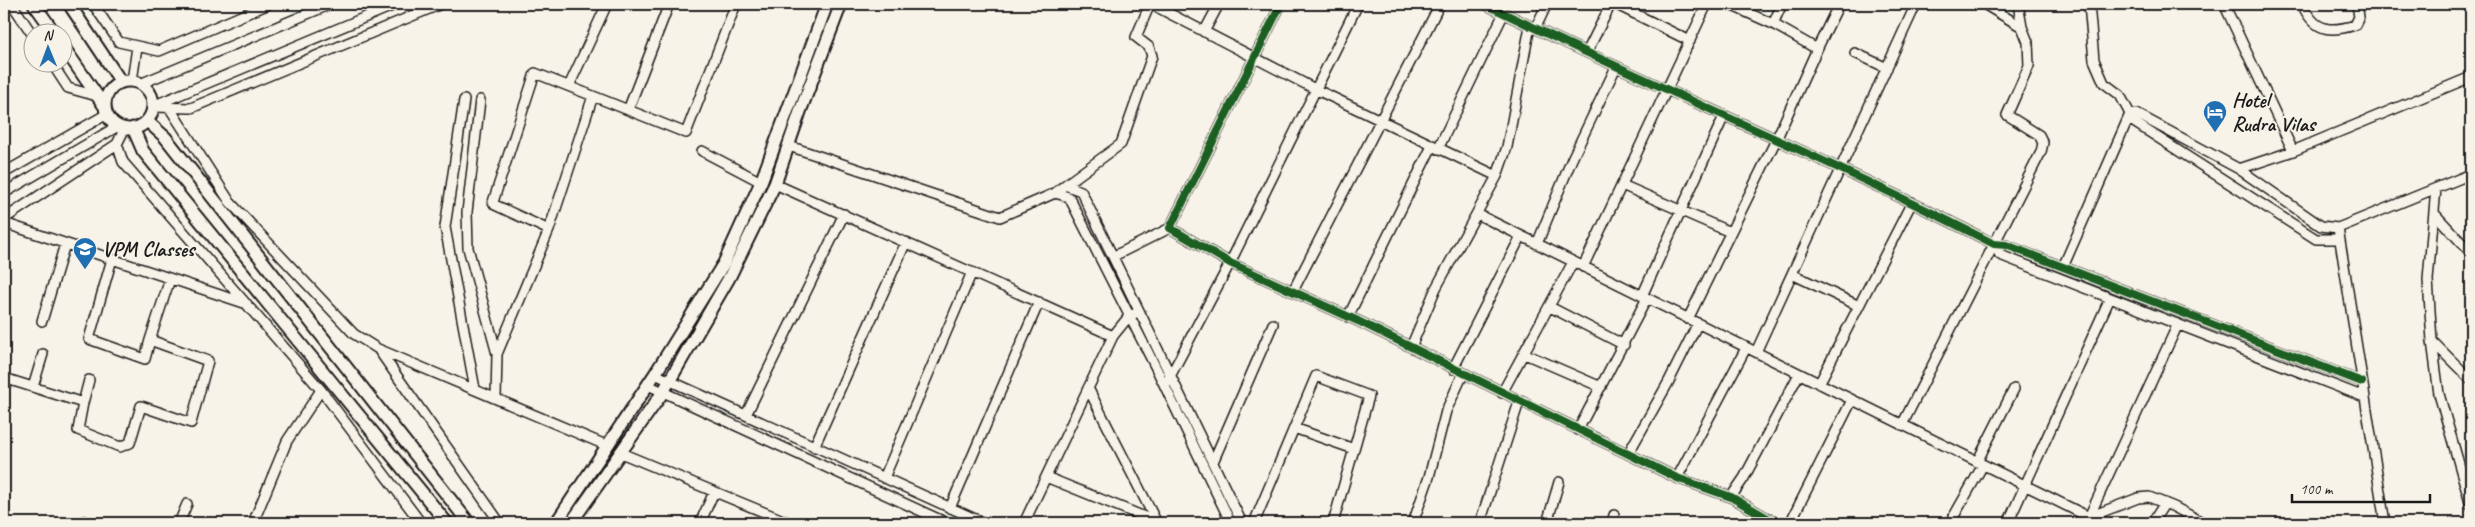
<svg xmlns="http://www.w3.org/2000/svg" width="2475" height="527" font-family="Caveat,sans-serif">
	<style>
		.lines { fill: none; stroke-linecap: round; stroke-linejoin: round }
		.minor-casing { stroke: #1c1c1c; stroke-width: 12 }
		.major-casing { stroke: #1c1c1c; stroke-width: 15 }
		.minor { stroke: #f7f3e8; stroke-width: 9 }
		.major { stroke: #f7f3e8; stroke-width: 11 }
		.cycleway-casing { stroke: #f7f3e8; stroke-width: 11 }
		.cycleway { stroke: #1b5e20; stroke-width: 8 }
		.labels { text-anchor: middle; stroke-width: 4; stroke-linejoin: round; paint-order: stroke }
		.poi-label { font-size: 21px; font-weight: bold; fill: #1c1c1c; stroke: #f7f3e8; text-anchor: start }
	</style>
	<rect width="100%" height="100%" fill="#f7f3e8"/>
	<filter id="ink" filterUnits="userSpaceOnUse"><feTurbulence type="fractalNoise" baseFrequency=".02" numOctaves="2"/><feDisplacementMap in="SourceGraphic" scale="10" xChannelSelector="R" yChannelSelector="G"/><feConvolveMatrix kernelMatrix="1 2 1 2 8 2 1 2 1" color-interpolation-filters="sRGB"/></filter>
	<g filter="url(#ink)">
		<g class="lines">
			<g class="minor-casing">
				<path id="minor" d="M12,4L32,34
					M93,4L119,42L159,51L269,4
					M1151,4L1315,89L1497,176
					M1281,4L1170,228L1230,263L1358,321L1677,478L1731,497L1776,523
					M1485,4C1653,87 1828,158 1994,244L2006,245L2362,382
					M1615,4L1690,41
					M1984,4L2022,27
					M2224,4L2293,151
					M2305,10C2317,32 2332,32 2355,25L2359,17L2357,4
					M1773,24L1782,4
					M1535,29L1547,4
					M1204,32L1219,4
					M1817,49L1839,4
					M1587,52L1611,4
					M1855,53L1887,68
					M51,62L68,88L97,96
					M132,81L137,47
					M140,84L331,4
					M569,86L607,4
					M464,100L445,227L475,389
					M480,100L467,212L468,248L497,354
					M155,105L397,4
					M153,107L191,108L441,4
					M169,107L230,202L354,334L378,349L500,523
					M628,110L669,4
					M117,144L123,162L321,390L421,523
					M789,146L1000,217L1055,193L1065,185L1081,191L1242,523
					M1438,149L1504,13
					M702,151L761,182
					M2239,169L2293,151L2471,77
					M4,173L107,114
					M775,184L1113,336
					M1065,185L1121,144L1152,56L1149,47L1136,37L1150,4
					M1622,185L1730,232
					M2436,188L2428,280L2432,341L2439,394L2471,506
					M4,193L118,126
					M1055,193L1069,197L1158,372L1231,523
					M2434,213L2471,253
					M1477,214L2089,517L2178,324
					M4,219L117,144L125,128
					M4,223L247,304
					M2338,228L2321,226L2239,169L2137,114H2130L2132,121L2316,239H2339
					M549,230L495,205L493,202L535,73L593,96
					M1537,244L1572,159L1616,67
					M1994,244L2000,255L2364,397
					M1114,256L1170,228
					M112,259L89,339L145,359L150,340
					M1583,267L1707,4
					M2063,267L2130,114L2120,95L2104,83L2094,60L2089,4
					M1792,274L1859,306
					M1293,291L1440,4
					M1642,296L1724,116
					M1550,307L1624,345
					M1348,317L1432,146
					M1688,319L1776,140L1817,49L1773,24L1728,4
					M42,321L65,244
					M2432,341L2471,380
					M1411,347L1436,288L1497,176L1507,147L1530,26
					M378,349L608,446
					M1756,352L1916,4
					M1525,354L1601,387
					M1453,369L1521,236
					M655,374L984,523
					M4,378L83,403L78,430L120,447L130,443L141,406L191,423L208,361L150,340L170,279
					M1819,384L1912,202
					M648,385L947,523
					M1165,386L1230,263L1358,4
					M33,387L43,354
					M1088,388L1157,523
					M1502,393L1573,262
					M496,398L497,354L549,230L593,96L686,133L736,4
					M83,403L89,380
					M746,415L844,214
					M1902,425L2041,152L2043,143L2039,135L2007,115L2029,66L2028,42L2022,27L2018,4
					M1294,428L1354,449
					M1578,430L1647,298
					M814,447L906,242
					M621,453L790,523
					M1628,454L1668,383L1698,323
					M1213,462L1273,324
					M1977,462L2014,389
					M1046,477L1157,522
					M884,478L972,272
					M1677,478L1746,348
					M1731,497L1744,478L1799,374
					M950,508L1039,302
					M84,523V521L89,523
					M179,523L187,504
					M253,523L287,441L321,390
					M700,523L714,492
					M1024,523L1113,336L1130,315L1134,314
					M1254,523L1316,376L1369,396L1333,523
					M1413,523L1429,477L1446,411L1463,374
					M1480,523L1519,402
					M1547,523L1559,482
					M1612,523L1614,515
					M1790,523L1852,400
					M1950,523L1983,465
					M2008,523L2110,298
					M2084,523L2089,517L2138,498L2149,497L2174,507L2204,523
					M2152,523L2165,503
					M2385,523L2338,228L2471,174"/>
			</g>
			<g class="major-casing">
				<path id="major" d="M34,4L54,32
					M69,4L121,82
					M62,45L105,107
					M105 105a24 24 0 1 1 48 0a24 24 0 1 1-48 0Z
					M147,121L165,137L469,523
					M133,128L143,151L447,523
					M556,523L655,374L724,263L761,182L827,4
					M571,523L663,392L729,278L775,184L801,109L841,4"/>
			</g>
			<use href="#minor" class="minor"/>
			<use href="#major" class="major"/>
			<g class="cycleway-casing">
				<path id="cycleway" d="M1281,4L1170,228L1230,263L1358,321L1677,478L1731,497L1776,523
					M1485,4C1653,87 1828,158 1994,244L2006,245L2362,382"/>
			</g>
			<use href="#cycleway" class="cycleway"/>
		</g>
	</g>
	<defs>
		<g id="hotel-pin" transform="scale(1.25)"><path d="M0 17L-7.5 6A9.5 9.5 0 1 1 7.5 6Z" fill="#1f6fb2" stroke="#f7f3e8"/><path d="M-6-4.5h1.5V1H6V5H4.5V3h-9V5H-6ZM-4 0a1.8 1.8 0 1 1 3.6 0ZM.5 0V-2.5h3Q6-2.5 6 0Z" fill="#fff"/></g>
		<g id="school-pin" transform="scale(1.25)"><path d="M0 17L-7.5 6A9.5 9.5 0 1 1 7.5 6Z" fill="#1f6fb2" stroke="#f7f3e8"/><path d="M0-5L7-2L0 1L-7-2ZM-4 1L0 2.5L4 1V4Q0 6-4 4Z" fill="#fff"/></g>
	</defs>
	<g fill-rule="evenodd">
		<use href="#hotel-pin" x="2215" y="112"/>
		<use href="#school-pin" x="85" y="249"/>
	</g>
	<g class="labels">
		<g class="poi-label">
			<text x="2232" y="107">Hotel<tspan x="2232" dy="24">Rudra Vilas</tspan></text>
			<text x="102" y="256">VPM Classes</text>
		</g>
	</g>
	<rect width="2475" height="527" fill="none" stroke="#f7f3e8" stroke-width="20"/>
	<rect x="10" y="10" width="2455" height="507" fill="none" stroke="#1c1c1c" stroke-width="2" filter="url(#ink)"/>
	<g transform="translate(48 48) rotate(359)"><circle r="24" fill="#f7f3e8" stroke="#9f9d96"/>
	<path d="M0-4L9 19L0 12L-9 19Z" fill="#1f6fb2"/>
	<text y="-8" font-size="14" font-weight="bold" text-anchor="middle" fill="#1c1c1c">N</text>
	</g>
	<path d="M2292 494v8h138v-8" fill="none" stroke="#1c1c1c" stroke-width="2.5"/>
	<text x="2300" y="494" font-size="15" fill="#1c1c1c" stroke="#f7f3e8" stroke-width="4" paint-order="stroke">100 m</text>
</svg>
